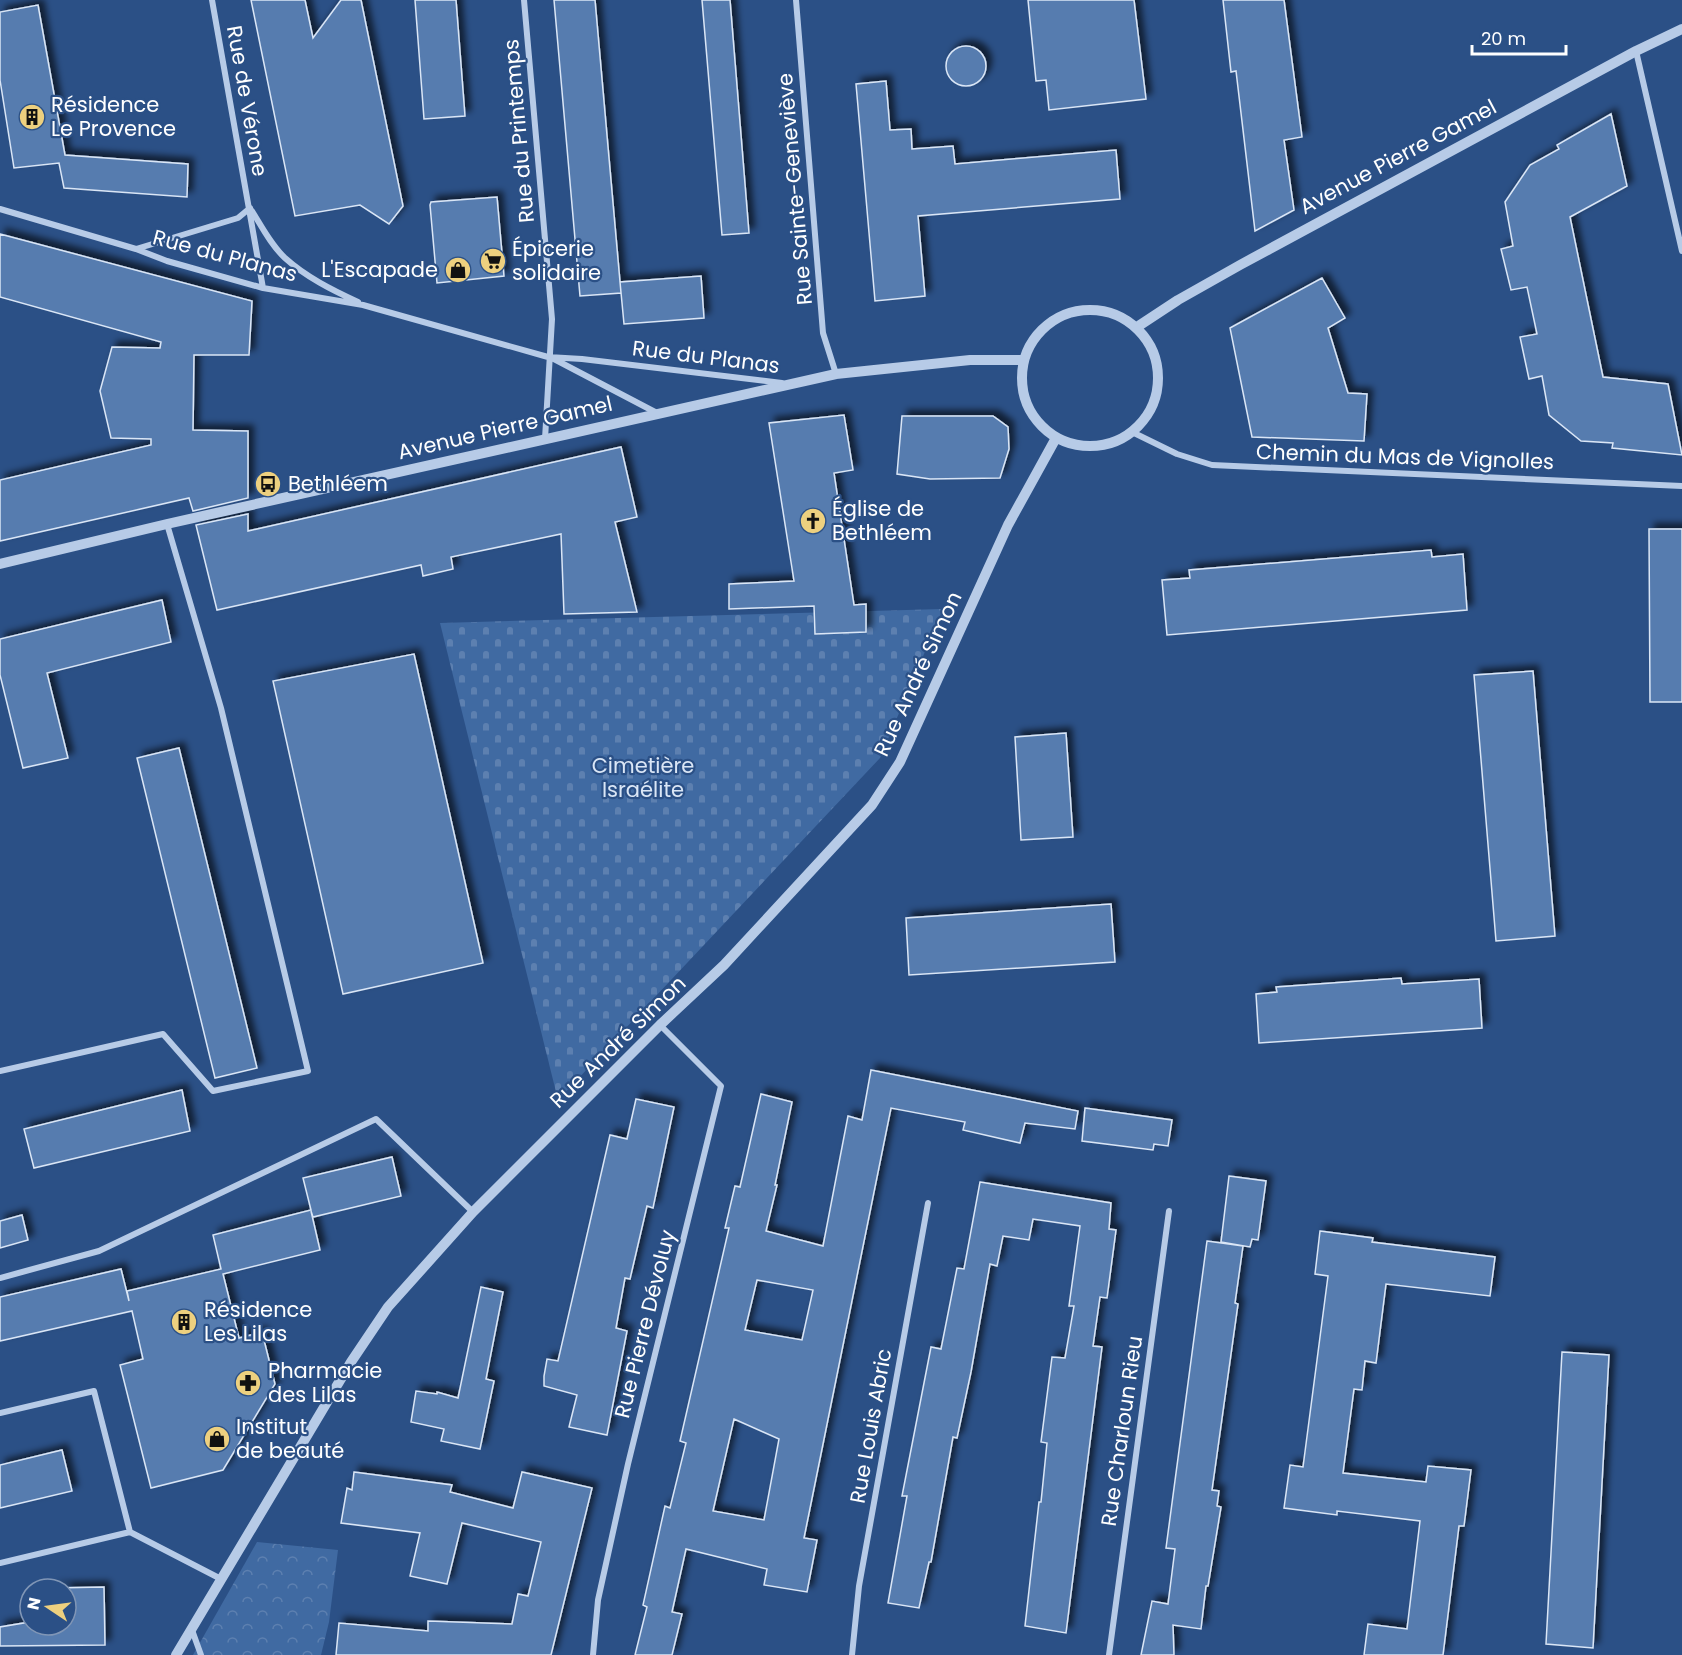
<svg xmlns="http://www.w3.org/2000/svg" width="1682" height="1655" font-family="Poppins,sans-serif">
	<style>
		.cemetery { fill: url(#cemetery-stones) }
		.park { fill: url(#park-crowns) }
		.building { fill: #577caf; stroke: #dae6f6; stroke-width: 1.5; fill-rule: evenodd; filter: url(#shadow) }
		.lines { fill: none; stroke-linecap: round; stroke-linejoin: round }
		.minor { stroke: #b7cbe7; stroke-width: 6 }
		.tertiary { stroke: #b7cbe7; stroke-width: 10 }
		.labels { text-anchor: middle; stroke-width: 4.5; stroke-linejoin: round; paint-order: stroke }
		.street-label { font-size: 21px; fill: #fff; stroke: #2b5086 }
		.poi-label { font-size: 21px; fill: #fff; stroke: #2b5086; text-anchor: start }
		.park-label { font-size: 21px; fill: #dae6f6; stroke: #2b5086 }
	</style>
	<defs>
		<pattern id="cemetery-stones" width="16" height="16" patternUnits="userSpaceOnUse" patternTransform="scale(1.5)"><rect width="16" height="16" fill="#406aa2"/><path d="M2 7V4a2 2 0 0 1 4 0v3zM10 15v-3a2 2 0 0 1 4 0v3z" fill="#5d80b0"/></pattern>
		<pattern id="park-crowns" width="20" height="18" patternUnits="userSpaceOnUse" patternTransform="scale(1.5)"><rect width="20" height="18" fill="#406aa2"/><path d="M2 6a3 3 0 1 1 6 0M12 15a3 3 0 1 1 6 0" fill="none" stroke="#5d80b0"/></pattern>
		<filter id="shadow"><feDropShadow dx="5.5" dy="-5.5" stdDeviation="3" flood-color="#0009"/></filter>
	</defs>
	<rect width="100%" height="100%" fill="#2b5086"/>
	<path class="cemetery" d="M943,609L880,758L558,1100L440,623Z"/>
	<path class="park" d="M257,1542L338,1550L329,1622L321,1655H193Z"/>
	<path class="building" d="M251,0H305L313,38L341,0H361L403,206L389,224L360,205L295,216Z
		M415,0H456L465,116L424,119Z
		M554,0H595L621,293L580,296Z
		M702,0H730L749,233L722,235Z
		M1028,0H1134L1146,99L1049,110L1046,80L1036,81Z
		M1223,0H1284L1302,137L1284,140L1294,210L1255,231L1236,71L1231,72Z
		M38,5L65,155L188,164L187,197L64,188L59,163L14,168L0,80V12Z
		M946 66a20 20 0 1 1 40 0a20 20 0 1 1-40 0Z
		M886,81L890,130L911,129L912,149L953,146L955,164L1116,150L1120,199L918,216L925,296L875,301L856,84Z
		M1611,114L1627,186L1570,217L1603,377L1668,384L1682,455L1612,448L1613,443L1581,441L1549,415L1542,376L1529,379L1520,337L1537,334L1527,287L1511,290L1501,249L1513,246L1505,202L1530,165L1559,149L1557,145Z
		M497,197L504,276L437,283L430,205L431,202Z
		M0,234L252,301L249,355H194L193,430L248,431V498L193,511L189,498L0,541V480L151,445V439L111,438L100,391L112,347L160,348L161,342L0,297Z
		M701,276L704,318L624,324L620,282Z
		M1322,278L1345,318L1328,328L1348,393L1367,394L1364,441L1252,437L1230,328Z
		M844,415L853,470L834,473L854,605L866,604V632L815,634L814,606L729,609V584L794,581L769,423Z
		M902,416H993L1008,427L1009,449L1000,478L930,479L897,474Z
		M621,447L637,517L615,522L637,612L564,614L561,534L451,557L453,569L423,576L421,565L217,610L196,525L248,514V531Z
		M1649,529H1682V702H1650Z
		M1431,550L1432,557L1463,554L1467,610L1167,635L1162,580L1190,578L1189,570Z
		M162,600L171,642L47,673L68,758L23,768L0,675V639Z
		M414,654L483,963L343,994L273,681Z
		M1533,671L1555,936L1496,941L1474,675Z
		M1066,733L1073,837L1021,840L1015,737Z
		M179,748L257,1068L215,1078L137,758Z
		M1111,904L1115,962L909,975L906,918Z
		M1401,978L1402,984L1479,979L1482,1028L1259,1043L1256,994L1277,992L1276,987Z
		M871,1070L1078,1111L1075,1129L1025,1123L1020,1143L963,1130L965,1122L891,1108L804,1538L817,1540L807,1592L764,1585L767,1569L686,1549L672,1612L682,1614L672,1655H635L647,1607L643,1605L665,1506L670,1508L686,1443L680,1441L729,1228H725L735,1186L740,1187L761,1094L792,1102L775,1185H777L766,1231L823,1246L848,1116L862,1120ZM757,1280L813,1290L802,1340L745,1330ZM734,1419L779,1439L764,1520L713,1511Z
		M182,1090L190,1131L34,1168L24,1129Z
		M636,1099L674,1107L653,1208L647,1206L630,1279L625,1278L616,1328L627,1331L607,1435L569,1427L577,1395L544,1386V1376L547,1359L558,1361L610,1135L627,1139Z
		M1085,1108L1172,1120L1168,1146L1154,1144L1153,1150L1082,1141Z
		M392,1157L401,1196L313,1217L311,1211L320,1250L223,1274L239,1338L262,1332L275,1384L223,1470L151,1488L120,1365L143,1359L132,1311L0,1341V1297L121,1269L129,1301L127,1291L221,1269L213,1235L311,1210L303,1178Z
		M1229,1176L1266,1181L1258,1240L1252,1239L1250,1247L1221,1242Z
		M980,1182L1111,1203L1109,1229L1116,1230L1107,1298L1100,1297L1093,1346L1102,1347L1066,1633L1025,1626L1039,1502H1041L1047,1443L1041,1442L1052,1357L1065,1358L1074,1306H1069L1080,1226L1033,1219L1029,1240L1003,1236L997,1266L990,1264L971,1372L957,1438L953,1437L931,1562H929L919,1608L888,1603L907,1496H902L931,1347L941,1349L957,1268L964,1269Z
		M22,1215L28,1240L0,1248V1221Z
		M1320,1231L1373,1238L1372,1242L1495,1257L1490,1296L1386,1284L1376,1363L1365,1361L1362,1390L1354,1389L1343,1473L1426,1482L1428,1466L1471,1470L1464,1526H1459L1443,1655H1364L1368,1624L1407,1629L1420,1521L1337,1511V1515L1284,1508L1290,1465L1303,1467L1328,1276L1315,1274Z
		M1207,1241L1243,1246L1235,1303L1238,1304L1212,1490L1219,1491L1217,1506L1221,1507L1208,1586H1206L1201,1629L1173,1625L1174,1655H1141L1152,1601L1168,1604L1175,1549L1166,1548Z
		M481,1287L503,1292L486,1379L494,1381L480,1449L441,1441L444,1429L411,1422L416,1391L437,1394V1392L458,1398Z
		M1562,1352L1609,1355L1593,1648L1546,1644Z
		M62,1450L72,1491L0,1508V1465Z
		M354,1472L452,1485L450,1492L513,1508L522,1472L592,1488L551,1655H336L339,1623L428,1631V1621L512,1624L518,1594L528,1596L541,1542L462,1523L447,1584L410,1576L420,1533L341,1523L347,1488L352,1490Z
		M104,1587L105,1645L0,1646V1627L30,1622V1625H66V1589L53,1588Z"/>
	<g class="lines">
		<path class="minor" d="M212,0L263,288
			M524,0L552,319L545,439
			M796,0L823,333L836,374
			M1636,51L1682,251
			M0,209L136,249L167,261L263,288L363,305L548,357L582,359L782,383
			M252,211C262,227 271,245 285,258C306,277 332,290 358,302
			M136,249L238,218L250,208
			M552,358L657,413
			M1132,432L1177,454L1212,465L1682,486
			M0,1071L163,1034L213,1091L308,1071L221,708L167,524
			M0,1278L99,1251L376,1119L473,1212
			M0,1413L94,1391L130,1532
			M0,1563L130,1532L221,1579
			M192,1630L201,1655
			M593,1655L598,1600L628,1464L721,1086L660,1025
			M852,1655L859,1586L928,1203
			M1109,1655L1169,1211"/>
		<path class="tertiary" d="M1022 378a68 68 0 1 1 136 0a68 68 0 1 1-136 0Z
			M1137,327L1178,300L1240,265L1636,51L1682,29
			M0,564L167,524L836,374L970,360H1023
			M176,1655L351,1362L388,1307L473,1212L660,1025L724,965L872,805L900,762L1008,525L1056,438"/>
	</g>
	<defs>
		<g id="building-disc" transform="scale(1.35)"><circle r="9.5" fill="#edd07f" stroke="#2b5086"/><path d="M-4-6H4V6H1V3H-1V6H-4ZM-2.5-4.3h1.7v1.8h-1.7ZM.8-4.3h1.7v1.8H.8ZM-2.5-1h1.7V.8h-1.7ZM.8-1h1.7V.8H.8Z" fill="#111"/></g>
		<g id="supermarket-disc" transform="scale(1.35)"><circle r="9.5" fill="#edd07f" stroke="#2b5086"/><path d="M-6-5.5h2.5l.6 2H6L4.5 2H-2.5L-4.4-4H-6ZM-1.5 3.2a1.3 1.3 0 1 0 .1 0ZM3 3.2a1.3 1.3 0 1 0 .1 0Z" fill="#111"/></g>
		<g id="shop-disc" transform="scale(1.35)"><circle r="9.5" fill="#edd07f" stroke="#2b5086"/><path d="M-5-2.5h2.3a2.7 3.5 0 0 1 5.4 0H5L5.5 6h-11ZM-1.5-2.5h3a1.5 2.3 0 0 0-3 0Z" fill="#111"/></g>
		<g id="bus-disc" transform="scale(1.35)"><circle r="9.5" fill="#edd07f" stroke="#2b5086"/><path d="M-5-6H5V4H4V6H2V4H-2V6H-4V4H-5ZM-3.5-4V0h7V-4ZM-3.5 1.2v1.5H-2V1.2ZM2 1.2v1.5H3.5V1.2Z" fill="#111"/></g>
		<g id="church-disc" transform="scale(1.35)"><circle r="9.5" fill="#edd07f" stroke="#2b5086"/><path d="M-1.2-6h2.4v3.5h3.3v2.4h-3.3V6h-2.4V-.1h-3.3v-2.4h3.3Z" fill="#111"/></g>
		<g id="pharmacy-disc" transform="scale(1.35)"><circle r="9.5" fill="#edd07f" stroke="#2b5086"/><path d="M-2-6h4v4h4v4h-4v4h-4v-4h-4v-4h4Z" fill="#111"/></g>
	</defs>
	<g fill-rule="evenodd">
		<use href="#building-disc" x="32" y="117"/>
		<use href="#supermarket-disc" x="493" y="261"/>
		<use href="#shop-disc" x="458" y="270"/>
		<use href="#bus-disc" x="268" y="484"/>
		<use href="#church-disc" x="813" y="521"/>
		<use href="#building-disc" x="184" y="1322"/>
		<use href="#pharmacy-disc" x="248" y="1383"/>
		<use href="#shop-disc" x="217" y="1439"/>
	</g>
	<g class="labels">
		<g class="street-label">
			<text transform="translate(247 101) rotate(80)" y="7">Rue de Vérone</text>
			<text transform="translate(519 131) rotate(-95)" y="7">Rue du Printemps</text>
			<text transform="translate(1398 157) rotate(-28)" y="7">Avenue Pierre Gamel</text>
			<text transform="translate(795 189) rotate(-95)" y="7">Rue Sainte-Geneviève</text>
			<text transform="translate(225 256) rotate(15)" y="7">Rue du Planas</text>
			<text transform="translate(706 357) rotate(7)" y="7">Rue du Planas</text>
			<text transform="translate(505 428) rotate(-13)" y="7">Avenue Pierre Gamel</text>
			<text transform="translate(1405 457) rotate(2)" y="7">Chemin du Mas de Vignolles</text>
			<text transform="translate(918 674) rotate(-65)" y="7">Rue André Simon</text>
			<text transform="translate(618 1042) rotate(-44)" y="7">Rue André Simon</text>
			<text transform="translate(645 1324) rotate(-76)" y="7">Rue Pierre Dévoluy</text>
			<text transform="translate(871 1426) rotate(-80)" y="7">Rue Louis Abric</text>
			<text transform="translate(1122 1431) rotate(-82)" y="7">Rue Charloun Rieu</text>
		</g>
		<g class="poi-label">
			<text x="51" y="112">Résidence<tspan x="51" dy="24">Le Provence</tspan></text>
			<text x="512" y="256">Épicerie<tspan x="512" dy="24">solidaire</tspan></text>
			<text x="438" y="277" text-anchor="end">L'Escapade</text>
			<text x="288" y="491">Bethléem</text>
			<text x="832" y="516">Église de<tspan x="832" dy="24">Bethléem</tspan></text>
			<text x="204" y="1317">Résidence<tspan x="204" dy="24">Les Lilas</tspan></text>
			<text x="268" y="1378">Pharmacie<tspan x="268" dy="24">des Lilas</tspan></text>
			<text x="236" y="1434">Institut<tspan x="236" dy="24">de beauté</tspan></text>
		</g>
		<g class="park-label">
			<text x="643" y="773">Cimetière<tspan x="643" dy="24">Israélite</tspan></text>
		</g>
	</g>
	<g transform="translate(48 1607) rotate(283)"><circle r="28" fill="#2b5086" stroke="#8096b6" stroke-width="1.5"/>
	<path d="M0-4.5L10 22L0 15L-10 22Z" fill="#edd07f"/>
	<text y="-9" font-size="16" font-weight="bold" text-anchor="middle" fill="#ffffff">N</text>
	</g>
	<path d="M1472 45v9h94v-9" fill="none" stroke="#ffffff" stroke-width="3"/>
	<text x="1481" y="45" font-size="18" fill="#ffffff" stroke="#2b5086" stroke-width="4.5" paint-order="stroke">20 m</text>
</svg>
